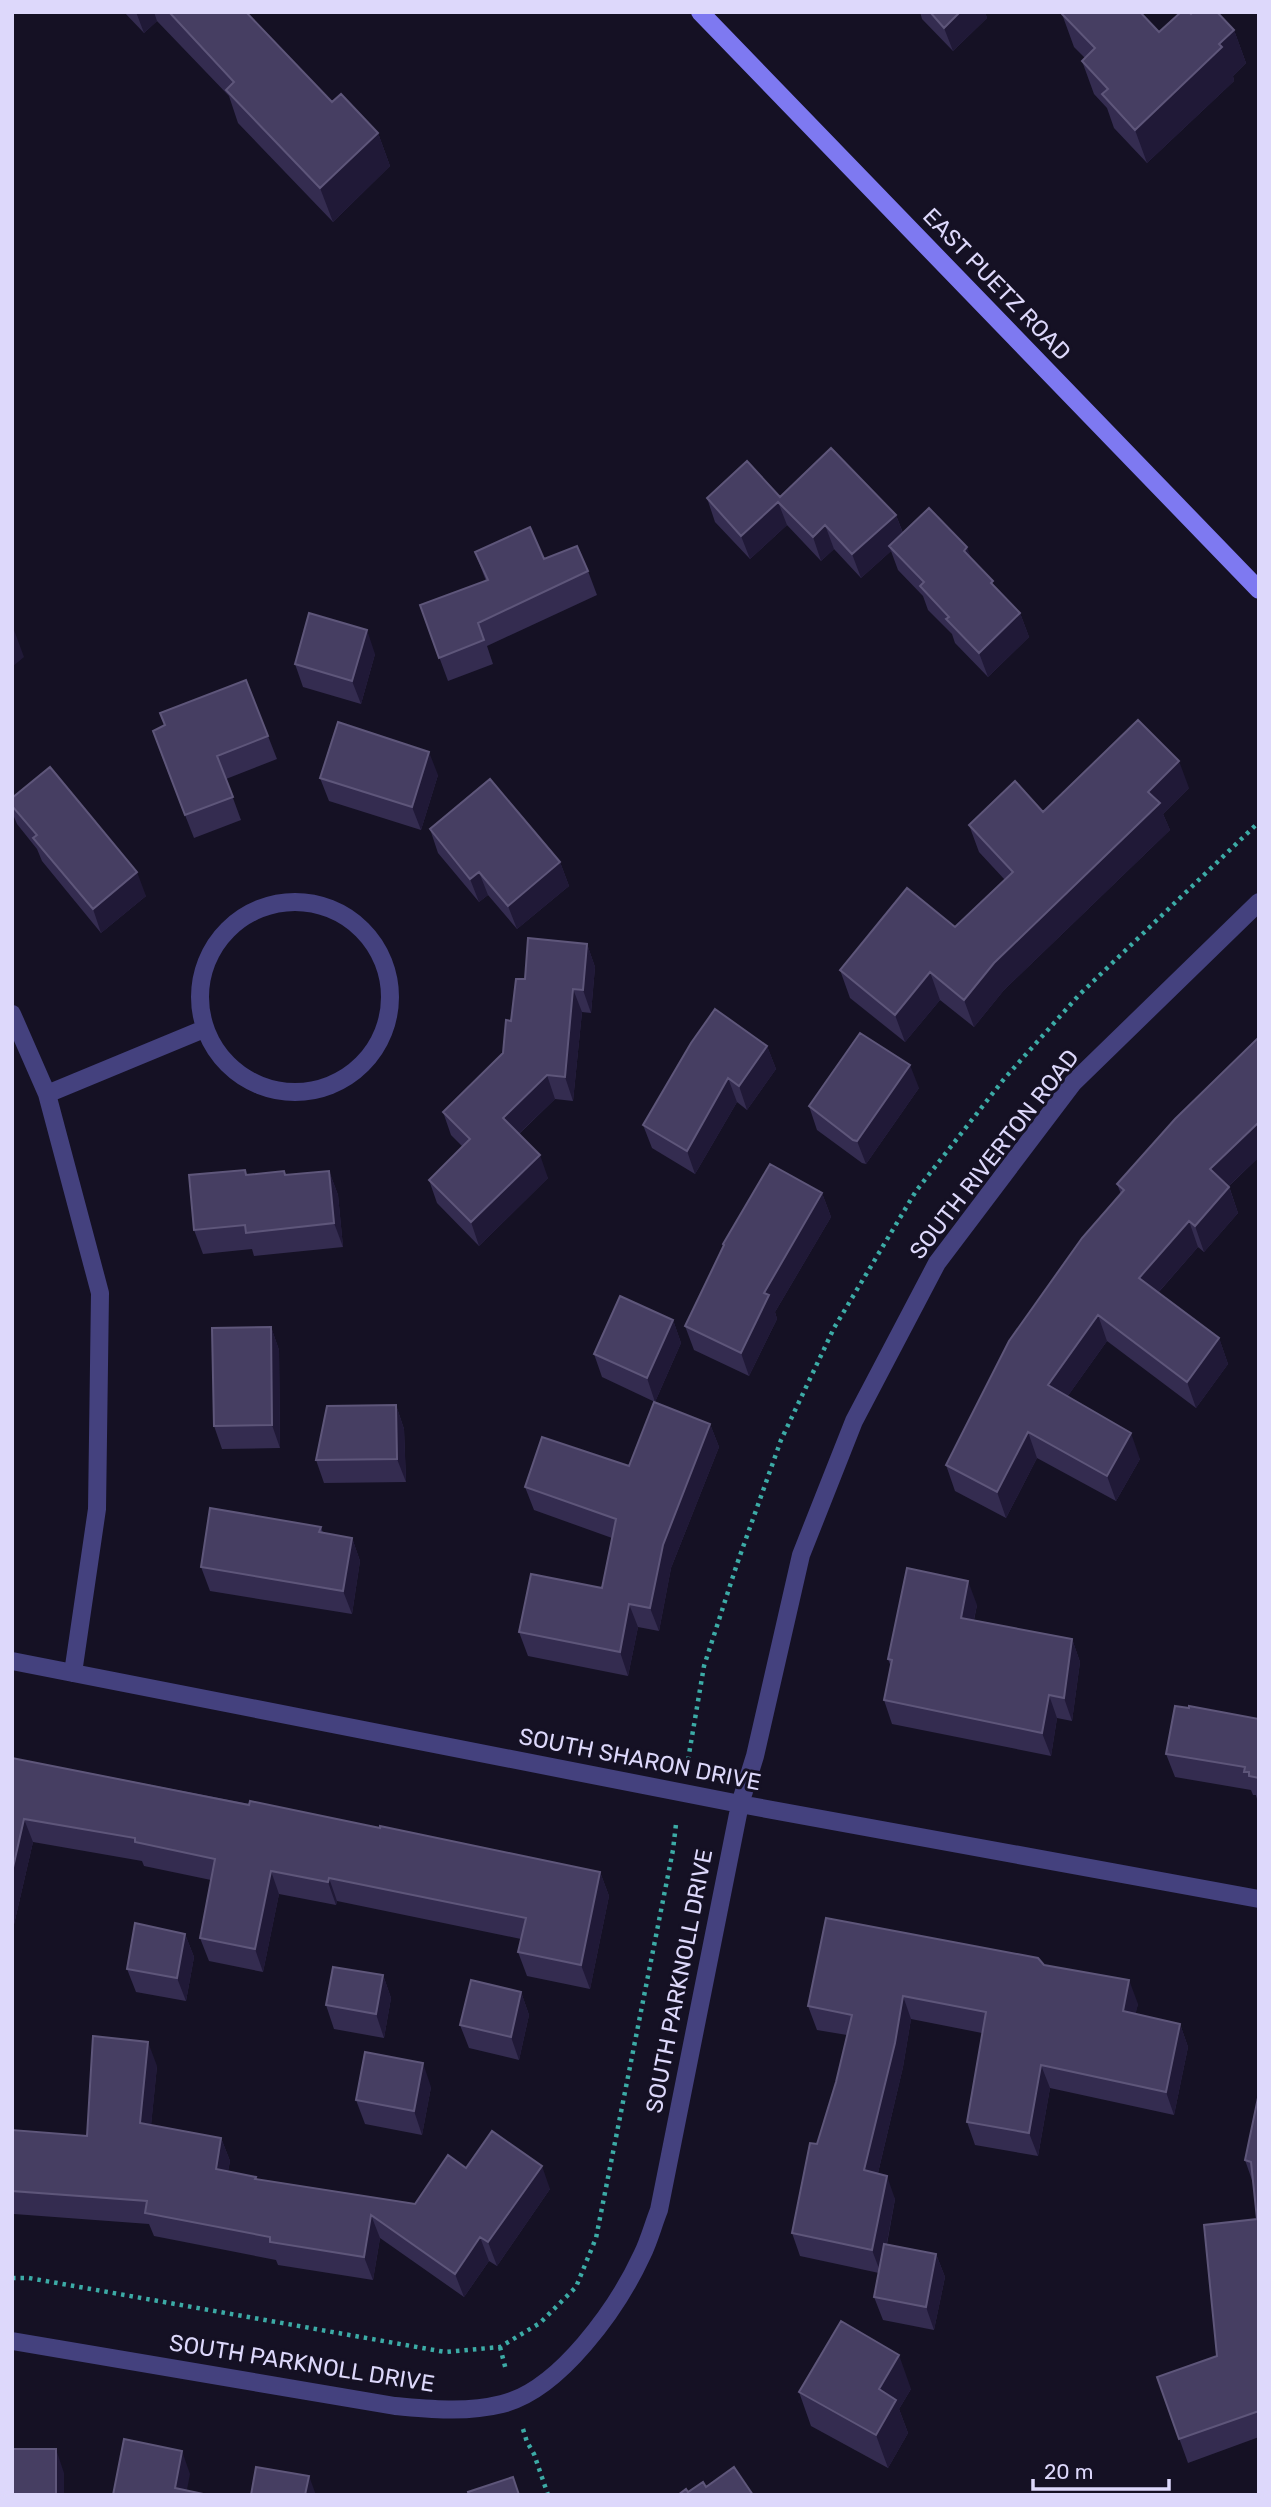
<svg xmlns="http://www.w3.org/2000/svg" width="1271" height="2507" font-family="Rubik,sans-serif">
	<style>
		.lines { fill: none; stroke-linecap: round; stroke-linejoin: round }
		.path { stroke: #3caba6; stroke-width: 4.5; stroke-dasharray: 3.5 5; stroke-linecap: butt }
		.street { stroke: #44417e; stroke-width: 18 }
		.secondary { stroke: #7e79f1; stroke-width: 18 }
		.wall { fill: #342c50 }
		.shaded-wall { fill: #201937 }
		.building { fill: #463e62; stroke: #5e567a; stroke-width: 2 }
		.labels { text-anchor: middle; stroke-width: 6; stroke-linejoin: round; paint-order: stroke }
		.street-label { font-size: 23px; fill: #ddd8fb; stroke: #151124 }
	</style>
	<rect width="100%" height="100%" fill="#151124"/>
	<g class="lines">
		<path class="path" d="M688,1760L704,1666L737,1564L781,1440L834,1328L916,1191L1004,1079L1079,995L1259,822
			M12,2278H29L445,2352L500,2347L540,2323L576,2287L596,2238L673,1850L676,1824
			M500,2347L506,2370
			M523,2429L527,2442L534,2454L548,2495"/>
		<path class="street" d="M200 997a95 95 0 1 1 190 0a95 95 0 1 1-190 0Z
			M12,1014L47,1094L100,1293L97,1509L73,1673
			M47,1094L204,1029
			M12,1661L740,1804L1259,1899
			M12,2341L395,2406C431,2409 466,2413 502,2404C560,2390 618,2307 642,2255C649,2241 653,2225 659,2210L740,1804L755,1756L801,1555L854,1421L937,1263L1073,1083L1259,902"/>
		<path class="secondary" d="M700,12L1259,590"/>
	</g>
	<path class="wall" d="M124,12H248L250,17L332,102L378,133L390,166L333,222L238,123L229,96L157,21L144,33Z
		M920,12H985L987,18L953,51L922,19Z
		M1062,14L1159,32L1191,14L1234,30L1246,63L1233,76L1234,81L1147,163L1114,128L1107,108L1094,94L1082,61L1085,58L1074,47Z
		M780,497L896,515L903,533L971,559L996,588L1020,613L1029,637L988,677L955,643L952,634L928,610L923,596L898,570L891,551L861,578L834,549L821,561L787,525L750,559L715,522L707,498Z
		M475,552L544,559L588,571L597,595L487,646L493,664L448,681L420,605L486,581Z
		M375,654L361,704L303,687L295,664Z
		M268,736L277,759L226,779L241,820L194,838L161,754Z
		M438,775L421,830L329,801L320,778Z
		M1189,788L1163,814L1170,830L1004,990L974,1027L940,1000L905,1042L850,998L840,970L955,927L1005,880L979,852L969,825L1043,812Z
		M12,798L146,896L101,933L42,861L37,849L17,824L12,812Z
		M430,829L560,862L569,886L517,929L488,895L479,902L438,853Z
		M587,944L595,967L591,1013L582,1012L573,1101L555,1099L519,1134L548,1178L479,1246L437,1203L429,1180L463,1147L451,1135L443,1112L503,1053L511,1021L525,979Z
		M1259,1037V1157L1229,1186L1238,1213L1204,1252L1198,1247L1158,1293L1219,1338L1228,1364L1196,1408L1107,1341L1067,1397L1140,1459L1116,1501L1037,1458L1006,1518L955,1491L946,1465L1121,1194L1117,1184Z
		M767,1046L776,1069L747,1110L737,1102L695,1174L652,1148L643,1125Z
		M919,1088L866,1164L862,1163L817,1130L809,1106Z
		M284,1171L286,1175L329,1171L338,1195L343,1247L254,1256L252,1249L203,1254L194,1230L247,1175Z
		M822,1193L831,1217L775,1312L777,1319L749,1376L694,1350L685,1326L724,1247L723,1244Z
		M673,1320L681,1343L655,1402L602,1377L594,1354Z
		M271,1327L279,1350L280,1448L222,1449L214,1426Z
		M396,1405L404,1429L406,1482L324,1483L316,1460Z
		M710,1424L719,1447L671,1568L659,1631L638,1627L628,1676L528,1656L519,1632L602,1588L612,1538L534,1510L525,1487L629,1466Z
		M321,1527L323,1533L352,1538L360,1561L352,1614L210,1591L201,1567Z
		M977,1605L974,1620L1072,1639L1080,1662L1072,1721L1057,1718L1051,1756L892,1724L884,1700L891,1667L888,1659Z
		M1259,1719V1800L1257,1799L1256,1795H1253L1251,1790L1175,1777L1166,1754Z
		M12,1758L600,1872L609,1896L590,1989L527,1976L518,1952L521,1939L337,1901L336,1905L279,1894L263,1972L209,1961L200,1938L211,1880L144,1866L142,1861L33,1842L12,1933Z
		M185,1934L194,1957L186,2001L136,1992L127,1969Z
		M1044,1965L1138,2004L1135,2014L1180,2024L1188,2047L1174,2115L1050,2088L1038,2156L975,2145L967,2122L982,2033L911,2019L903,2067L878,2173L895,2199L887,2244L936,2254L945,2277L934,2330L883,2320L874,2297L879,2273L800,2256L792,2233L836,2082L847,2035L817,2030L808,2006Z
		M383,1975L391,1998L384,2038L334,2029L326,2005Z
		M521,1992L529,2015L519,2060L469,2048L460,2025Z
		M157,2066L151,2125L221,2138L230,2161L228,2171L256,2177L257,2179L415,2204L466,2168L550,2189L497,2266L489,2261L464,2297L380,2238L373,2280L278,2265L276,2260L154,2236L149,2224L14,2214L12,2208V2130L87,2136Z
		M431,2087L422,2135L365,2124L356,2100Z
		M1259,2093V2437L1188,2463L1157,2377L1217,2356L1257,2219L1253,2183L1245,2160Z
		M911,2389L899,2409L908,2433L888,2468L811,2426L799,2392Z"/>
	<path class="shaded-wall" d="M136,12H154L157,21L144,33Z
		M960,12H985L987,18L953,51L944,28Z
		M1234,30L1246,63L1233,76L1234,81L1147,163L1135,130Z
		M378,133L390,166L333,222L320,188Z
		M778,502L787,525L750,559L741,536Z
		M896,515L905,539L889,546L891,551L861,578L852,554Z
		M825,525L834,549L821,561L813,537Z
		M967,547L976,571L964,551Z
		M1020,613L1029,637L988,677L979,653Z
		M14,630L24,657L12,667V631Z
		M367,630L375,654L361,704L352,681Z
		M429,752L438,775L421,830L412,807Z
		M1179,761L1189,788L1163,814L1170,830L1004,990L974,1027L964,1000L994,963L1148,792Z
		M560,862L569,886L517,929L508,906Z
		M137,872L146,896L101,933L93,909Z
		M479,872L488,895L479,902L470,879Z
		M587,944L595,967L591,1013L583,990Z
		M930,972L940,1000L905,1042L895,1015Z
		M573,989L582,1012L573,1101L565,1077Z
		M767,1046L776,1069L747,1110L739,1086Z
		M910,1065L919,1088L866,1164L857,1141Z
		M547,1075L555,1099L511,1141L503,1118Z
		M728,1078L737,1102L695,1174L687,1151Z
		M1259,1122V1157L1219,1195L1210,1169Z
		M540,1155L548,1178L479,1246L471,1222Z
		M329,1171L338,1195L343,1247L334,1223Z
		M1229,1187L1238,1213L1204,1252L1195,1226Z
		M822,1193L831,1217L775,1312L777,1319L749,1376L741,1353L764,1293Z
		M1189,1221L1198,1247L1148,1304L1139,1278Z
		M1098,1315L1107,1341L1057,1411L1048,1385Z
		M673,1320L681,1343L655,1402L647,1378Z
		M271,1327L279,1350L280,1448L272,1425Z
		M1219,1338L1228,1364L1196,1408L1187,1382Z
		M396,1405L404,1429L406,1482L397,1459Z
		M710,1424L719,1447L671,1568L659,1631L650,1608L663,1545Z
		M1028,1432L1037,1458L1006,1518L997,1492Z
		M1131,1433L1140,1459L1116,1501L1107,1476Z
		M352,1538L360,1561L352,1614L343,1591Z
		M968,1581L977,1605L969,1641L961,1618Z
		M629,1604L638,1627L628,1676L620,1652Z
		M1072,1639L1080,1662L1072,1721L1064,1698Z
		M1049,1695L1057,1718L1051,1756L1042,1733Z
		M24,1819L33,1842L12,1933V1872Z
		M271,1871L279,1894L263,1972L255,1949Z
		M600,1872L609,1896L590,1989L581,1965Z
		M329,1878L337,1901L336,1905L328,1882Z
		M185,1934L194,1957L186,2001L177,1978Z
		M383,1975L391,1998L384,2038L376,2014Z
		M1129,1980L1138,2004L1131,2035L1123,2011Z
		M521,1992L529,2015L519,2060L511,2037Z
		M903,1996L911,2019L903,2067L873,2194L864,2170Z
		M1180,2024L1188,2047L1174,2115L1166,2092Z
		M148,2042L157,2066L149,2146L140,2123Z
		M423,2063L431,2087L422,2135L414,2111Z
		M1041,2065L1050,2088L1038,2156L1029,2133Z
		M221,2138L230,2161L224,2192L216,2169Z
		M542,2166L550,2189L497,2266L488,2242Z
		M887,2176L895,2199L881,2274L872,2250Z
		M371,2215L380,2238L373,2280L364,2257Z
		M480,2237L489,2261L464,2297L455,2274Z
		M936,2254L945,2277L934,2330L926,2307Z
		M899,2355L911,2389L899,2409L908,2433L888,2468L876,2435L879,2389Z
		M56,2449L64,2473V2495H56Z
		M182,2451L190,2474L186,2495L175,2488Z
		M309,2476L316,2495H305Z"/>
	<path class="building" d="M169,12H246L332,102L341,94L378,133L320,188L226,90L234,82Z
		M930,12H960L944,28Z
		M1063,12H1140L1159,32L1181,12H1189L1191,14L1193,12H1217L1234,30L1219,44L1222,47L1135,130L1102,94L1108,89L1082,61L1095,48L1062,14Z
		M831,448L896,515L852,554L825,525L813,537L778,502L741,536L707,498L747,461L780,497Z
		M929,508L967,547L964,551L993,581L991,583L1020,613L979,653L946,619L949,617L920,586L924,582L889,546Z
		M530,527L544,559L577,546L588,571L478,623L484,640L439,658L420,605L488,580L475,552Z
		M309,613L367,630L352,681L295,664Z
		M246,680L268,736L217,756L233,797L185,815L153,731L165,725L160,713Z
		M1138,720L1179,761L1148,792L1160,803L994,963L964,1000L930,972L895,1015L840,970L907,888L955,927L1013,872L969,825L1015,781L1043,812Z
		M338,722L429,752L412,807L320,778Z
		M50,767L137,872L93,909L33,838L37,835L12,806V798Z
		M490,779L560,862L508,906L479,872L470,879L430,829Z
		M528,938L587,944L583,990L573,989L565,1077L547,1075L503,1118L540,1155L471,1222L429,1180L470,1139L443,1112L503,1053L506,1020L511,1021L516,979H525Z
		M715,1009L767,1046L739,1086L728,1078L687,1151L643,1125L691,1043Z
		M860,1033L910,1065L857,1141L853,1140L809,1106Z
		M1259,1037V1122L1210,1169L1229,1187L1195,1226L1189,1221L1139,1278L1219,1338L1187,1382L1098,1315L1048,1385L1131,1433L1107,1476L1028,1432L997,1492L946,1465L1009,1341L1082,1238L1124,1190L1117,1184L1175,1119Z
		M770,1164L822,1193L764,1293L769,1295L741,1353L685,1326L724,1245L723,1244Z
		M245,1170L246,1175L284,1171L285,1175L329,1171L334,1223L246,1233L245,1225L194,1230L189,1175Z
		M620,1296L673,1320L647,1378L594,1354Z
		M271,1327L272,1425L214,1426L212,1328Z
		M654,1402L710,1424L663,1545L650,1608L629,1604L620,1652L519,1632L531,1574L602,1588L616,1519L525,1487L542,1437L629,1466Z
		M396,1405L397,1459L316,1460L327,1406Z
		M210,1508L321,1527L319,1532L352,1538L343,1591L201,1567Z
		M907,1568L968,1581L961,1618L1072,1639L1064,1698L1049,1695L1042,1733L884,1700L892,1660L888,1659Z
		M1175,1706L1189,1708V1706L1259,1719V1778L1249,1776V1772H1244L1245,1767L1166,1754Z
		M12,1758L249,1805L250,1801L380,1828V1826L600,1872L581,1965L518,1952L526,1918L329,1878L328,1882L271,1871L255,1949L200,1938L215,1859L135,1842V1838L24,1819L12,1872Z
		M826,1918L1038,1958L1044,1965L1129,1980L1123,2011L1180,2024L1166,2092L1041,2065L1029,2133L967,2122L986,2012L903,1996L895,2043L864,2170L887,2176L872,2250L792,2233L810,2143L817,2144L836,2082L852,2015L808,2006Z
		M135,1923L185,1934L177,1978L127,1969Z
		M333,1967L383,1975L376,2014L326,2005Z
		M471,1980L521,1992L511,2037L460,2025Z
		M93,2036L148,2042L140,2123L221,2138L216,2169L256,2177L255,2179L415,2204L448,2155L466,2168L492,2131L542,2166L488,2242L480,2237L455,2274L371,2215L364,2257L270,2242V2237L145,2213L147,2201L12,2191V2130L87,2136Z
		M365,2052L423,2063L414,2111L356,2100Z
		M1259,2093V2411L1179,2439L1157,2377L1217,2356L1204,2225L1257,2219L1251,2162L1245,2160Z
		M884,2244L936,2254L926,2307L874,2297Z
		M841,2321L899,2355L879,2389L896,2400L876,2435L799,2392Z
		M124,2439L182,2451L175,2488L208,2495H113Z
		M12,2449H56V2495H12Z
		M256,2467L309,2476L305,2495H251Z
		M734,2467L753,2495H678L686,2489L688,2492L703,2482L706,2487Z
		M513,2477L519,2495H469L468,2492Z"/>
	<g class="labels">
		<g class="street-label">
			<text transform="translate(997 284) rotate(46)" y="8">EAST PUETZ ROAD</text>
			<text transform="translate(994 1154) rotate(-52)" y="8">SOUTH RIVERTON ROAD</text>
			<text transform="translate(640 1759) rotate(11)" y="8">SOUTH SHARON DRIVE</text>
			<text transform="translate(679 1981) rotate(-79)" y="8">SOUTH PARKNOLL DRIVE</text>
			<text transform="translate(302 2363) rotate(9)" y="8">SOUTH PARKNOLL DRIVE</text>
		</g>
	</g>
	<rect width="1271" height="2507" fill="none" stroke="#ddd8fb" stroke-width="28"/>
	<path d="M1033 2479v10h136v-10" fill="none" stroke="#ddd8fb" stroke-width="3.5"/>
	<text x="1044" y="2479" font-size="21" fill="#ddd8fb" stroke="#151124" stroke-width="5" paint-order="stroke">20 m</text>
</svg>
